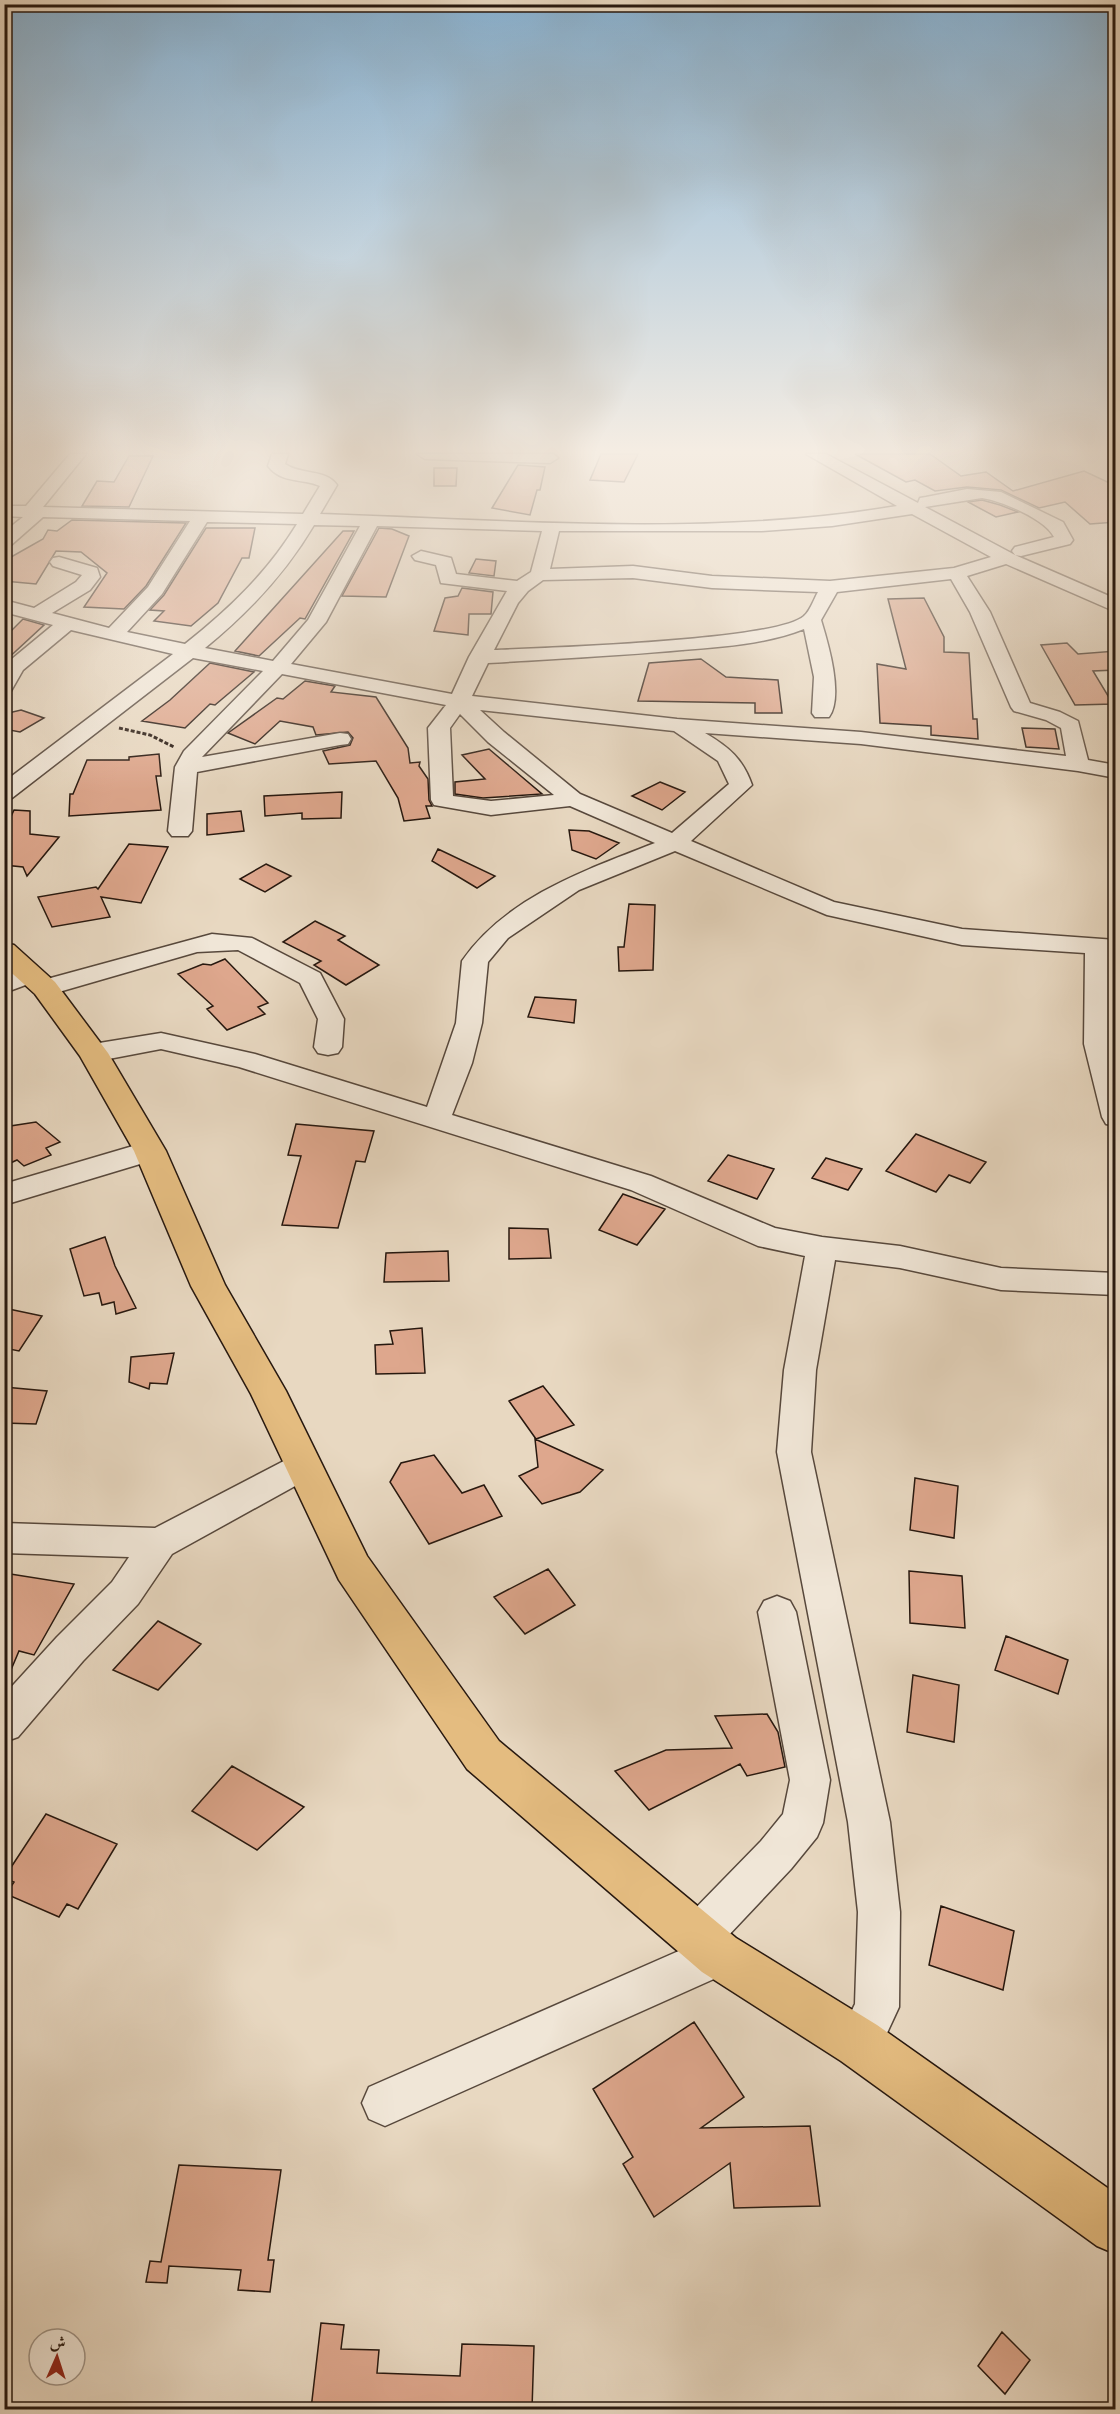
<svg xmlns="http://www.w3.org/2000/svg" width="1120" height="2414" font-family="'IM FELL French Canon',Amiri,serif">
	<style>
		.building { fill: #dea78d; stroke: #27180f; stroke-width: 1.5 }
		.lines { fill: none; stroke-linecap: round; stroke-linejoin: round }
		.minor-casing { stroke: #57483c; stroke-width: 3 }
		.major-casing { stroke: #27180f; stroke-width: 3 }
		.path { stroke: #27180f; stroke-width: 3; stroke-dasharray: 4 2; stroke-linecap: butt }
		.minor { fill: #f0e6d7; fill-rule: evenodd }
		.major { fill: #e4bc80; fill-rule: evenodd }
	</style>
	<rect width="100%" height="100%" fill="#e8d8c1"/>
	<filter id="stains"><feTurbulence type="fractalNoise" baseFrequency=".00333" numOctaves="4"/><feColorMatrix values="0 0 0 0 .2 0 0 0 0 .09 0 0 0 0 .02 0 0 0 .5 -.17"/></filter>
	<radialGradient id="worn" r=".72"><stop offset=".6" stop-color="#630" stop-opacity="0"/><stop offset="1" stop-color="#630" stop-opacity=".3"/></radialGradient>
	<path class="building" d="M601,454H638L624,482L590,480Z
		M855,454H930L961,476L986,472L1013,491L1084,471L1116,486V522L1090,524L1065,502L1039,508L1001,490L967,487L935,491L915,480L906,482Z
		M129,456H153L129,507L82,506L97,481L114,482Z
		M518,465L545,467L540,490H537L530,515L492,508Z
		M434,468H457L456,486H434Z
		M982,500L1000,505L1018,512L996,517L968,502Z
		M72,520L186,523L146,586L124,609L84,607L107,573L81,552L56,551L36,584L4,581V561L43,539L48,530L57,531Z
		M206,528H255L249,558H242L218,603L191,626L154,621L164,611L150,610L164,595Z
		M379,528L392,529L409,536L386,597L342,596Z
		M343,531H354L305,619L300,618L259,656L235,651Z
		M476,559L496,561L494,576L469,573Z
		M462,588L493,592L491,614H469L468,635L434,631L445,598L458,596Z
		M924,598L944,637V652L969,653L973,719H977L978,739L931,735V726L880,723L877,664L906,669L888,599Z
		M23,619L44,625L4,662V638Z
		M1067,643L1078,654L1116,651V670L1093,671L1113,704L1075,705L1041,645Z
		M701,659L726,677L778,680L782,713H755V703L638,701L649,663Z
		M210,663L254,672L215,705L210,704L185,728L142,721L170,700Z
		M305,681L335,686L331,692L376,697L408,748L410,763L420,762L419,766L428,779L429,800L432,806H426L430,818L404,821L398,798L376,761L329,764L323,751L350,745L353,738L348,732L316,735L313,727L280,721L255,744L228,733L277,698L283,699Z
		M21,710L44,718L20,732L4,729V714Z
		M1022,728L1055,729L1059,749L1026,747Z
		M489,749L542,794L483,798L455,794V782L485,779L462,755Z
		M159,754L161,776H156L161,810L69,816L70,794H73L87,760H129V757Z
		M660,782L685,792L662,810L632,796Z
		M342,792L341,818L302,819V813L265,816L264,796Z
		M14,810L30,811V834L59,837L27,876L23,867L4,865V832Z
		M241,811L244,831L207,835V814Z
		M569,830L589,831L619,843L596,859L572,850Z
		M129,844L168,847L141,903L101,897L110,917L52,927L38,897L96,887L98,889Z
		M438,849L495,876L477,888L432,861Z
		M266,864L291,876L265,892L240,879Z
		M629,904L655,905L653,970L619,971L618,947H624Z
		M315,921L345,936L338,940L379,965L346,985L314,965L321,961L283,942Z
		M225,959L268,1003L258,1007L265,1014L227,1030L207,1009L213,1006L178,974L203,964L211,965Z
		M535,997L576,1000L574,1023L528,1017Z
		M36,1122L60,1142L46,1148L51,1155L24,1166L17,1160L4,1166V1127Z
		M296,1124L374,1131L365,1162L356,1161L338,1228L282,1225L301,1156L288,1155Z
		M916,1134L986,1162L970,1183L949,1175L936,1192L886,1171Z
		M728,1155L774,1169L757,1199L708,1181Z
		M826,1158L862,1169L848,1190L812,1178Z
		M623,1194L665,1209L637,1245L599,1230Z
		M509,1228L548,1229L551,1258L509,1259Z
		M105,1237L115,1266L136,1308L116,1314L114,1302L102,1305L99,1293L84,1296L70,1249Z
		M448,1251L449,1281L384,1282L386,1253Z
		M4,1308L42,1316L19,1351L4,1348Z
		M422,1328L425,1373L376,1374L375,1345L393,1344L390,1331Z
		M174,1353L167,1384L150,1383L149,1389L129,1382L131,1357Z
		M543,1386L574,1425L536,1439L509,1401Z
		M4,1387L47,1391L36,1424L4,1423Z
		M535,1439L603,1470L580,1492L542,1504L519,1476L538,1467Z
		M434,1455L462,1493L484,1485L502,1516L429,1544L390,1482L401,1463Z
		M915,1478L958,1486L954,1538L910,1530Z
		M548,1569L575,1605L525,1634L494,1597Z
		M909,1571L962,1576L965,1628L910,1623Z
		M4,1573L74,1584L34,1655L19,1651L5,1684Z
		M158,1621L201,1644L158,1690L113,1670Z
		M1006,1636L1068,1660L1058,1694L995,1670Z
		M913,1675L959,1685L954,1742L907,1732Z
		M767,1714L778,1732L785,1767L747,1776L740,1764L649,1810L615,1771L666,1750L732,1748L715,1716Z
		M232,1766L304,1807L257,1850L192,1811Z
		M46,1814L117,1844L78,1909L67,1904L59,1917L6,1894L14,1882L4,1878Z
		M941,1906L1014,1931L1003,1990L929,1965Z
		M694,2022L744,2097L701,2128L810,2126L820,2206L734,2208L730,2163L654,2217L623,2164L633,2157L593,2089Z
		M179,2165L281,2170L268,2260H274L270,2292L238,2290L241,2270L169,2266L167,2283L146,2282L150,2261L161,2262Z
		M321,2323L344,2325L341,2349L379,2350L377,2373L460,2376L462,2344L534,2346L532,2409H311Z
		M1002,2332L1030,2360L1005,2394L978,2366Z"/>
	<g class="lines">
		<g class="minor-casing">
			<path id="minor" d="M70,454H86L43,507L303,514L320,486C302,478 282,484 268,466L272,454H288L285,464C301,475 326,469 337,485L320,514C510,520 709,538 897,506L806,454H826L918,503L920,498L926,497L967,489L1001,492L1063,522L1073,540L1070,544L1021,556L1015,555L1116,599V612L1006,564L967,576L990,612L1030,703L1060,712L1078,721L1088,760L1116,765V778L1078,771L861,744L705,733C729,747 743,759 752,785L691,841L834,902L962,929L1116,940V956L1111,955L1116,1126L1106,1124L1102,1117L1084,1044L1085,953L962,945L827,915L675,851L579,890L508,938L488,962L482,1023L472,1063L452,1115L651,1176L775,1228L822,1237L900,1246L1001,1268L1116,1273V1295L1001,1290L900,1268L835,1260L816,1370L811,1452L890,1822L900,1912L899,2007L875,2059L859,2066L843,2059L836,2043L855,2004L858,1912L848,1822L777,1452L784,1370L805,1256L758,1246L631,1190L239,1067L161,1049L93,1062L83,1059L79,1053L83,1047L93,1044L161,1033L255,1054L427,1107L456,1023L462,961C506,897 586,870 655,843L570,806L491,815L434,805L431,800L428,728L446,705L282,674L202,757L340,733L348,734L351,739L348,744L340,745L197,772L192,831L188,836H172L168,831L175,767L184,751L263,671L193,658L12,798L4,800V782L173,654L71,630L23,670L11,691L4,693V666L7,663L53,625L4,612V600L34,608L76,582L82,575L53,566L50,562L53,558L59,557L97,568L100,577L90,590L52,613L109,628L148,587L190,521L43,517L10,546L4,547V532L23,517L4,516V506H26ZM982,498C1002,501 1045,519 1054,537L1015,547L1012,551L1015,555L925,507ZM912,514L991,557L954,568L830,581L712,576L633,566L550,569L559,531H762L832,526ZM207,522L297,524C267,573 229,609 185,644L127,632L162,594ZM314,525L360,526L308,620L273,661L205,648C249,612 285,574 314,525ZM377,526L542,531L531,572L517,581L456,574L451,558L421,551L412,556L415,560L436,565L441,583L507,591L469,657L452,694L291,664L326,622ZM633,578L712,588L818,592C814,599 810,611 804,616C776,641 543,648 494,650L518,603L528,591L543,580ZM951,579L970,612L1011,707L1014,711L1046,720L1061,728L1066,756L861,732L677,719L472,696L488,663C553,659 617,656 682,650C722,647 766,644 804,629L814,677L812,713L815,717H829C844,696 828,643 821,620L837,592ZM480,710L674,731L718,761L729,784L672,833L580,794L504,732ZM460,714L488,742L554,795L491,801L453,796L450,728Z
				M417,454H553L558,458L550,463L425,459Z
				M212,934L252,938L320,973L344,1019L342,1047L338,1053L328,1055L318,1053L314,1047L318,1019L300,983L238,950L197,952L45,996L36,994L32,988L36,982Z
				M30,967L39,970L43,975L39,980L4,993V976Z
				M150,1141L160,1144L164,1151L160,1158L4,1205V1184Z
				M303,1451L315,1455L320,1465L315,1475L172,1554L138,1604L83,1661L18,1737L4,1742V1695L57,1637L112,1582L129,1557L4,1553V1523L155,1528Z
				M777,1596L790,1601L796,1612L830,1780L823,1823L817,1837L791,1869L727,1937L734,1940L741,1955L734,1970L385,2126L369,2119L362,2103L369,2087L681,1950L675,1937L682,1922L761,1841L783,1814L790,1780L758,1612L764,1601Z"/>
		</g>
		<g class="major-casing">
			<path id="major" d="M4,943L14,945L55,982L108,1053L166,1151L225,1285L286,1391L367,1556L499,1741L736,1938L877,2025L1116,2194V2254L1097,2246L841,2061L702,1972L467,1769L339,1580L251,1394L191,1286L134,1151L80,1056L35,994L4,966Z"/>
		</g>
		<path class="path" d="M119,728L150,735L174,747"/>
		<use href="#minor" class="minor"/>
		<use href="#major" class="major"/>
	</g>
	<linearGradient id="sky" x2="0" y2="1"><stop stop-color="#89b5d7"/><stop offset="0.57" stop-color="#f5ede3"/><stop offset="1" stop-color="#f5ede3" stop-opacity="0"/></linearGradient>
	<rect width="1120" height="792" fill="url(#sky)"/>
	<rect width="1120" height="2414" fill="none" stroke="#e8d8c1" stroke-width="24"/>
	<rect x="6" y="6" width="1108" height="2402" fill="none" stroke="#27180f" stroke-width="3"/>
	<rect x="12" y="12" width="1096" height="2390" fill="none" stroke="#27180f" stroke-width="1.5"/>
	<g transform="translate(57 2357) rotate(3)"><circle r="28" fill="#f0e6d7" stroke="#a09487" stroke-width="1.5"/>
	<path d="M0-4.5L10 22L0 15L-10 22Z" fill="#8f2418"/>
	<text y="-9" font-size="16" font-weight="bold" text-anchor="middle" fill="#27180f">ش</text>
	</g>
	<rect width="100%" height="100%" filter="url(#stains)"/>
	<rect width="100%" height="100%" fill="url(#worn)"/>
</svg>
